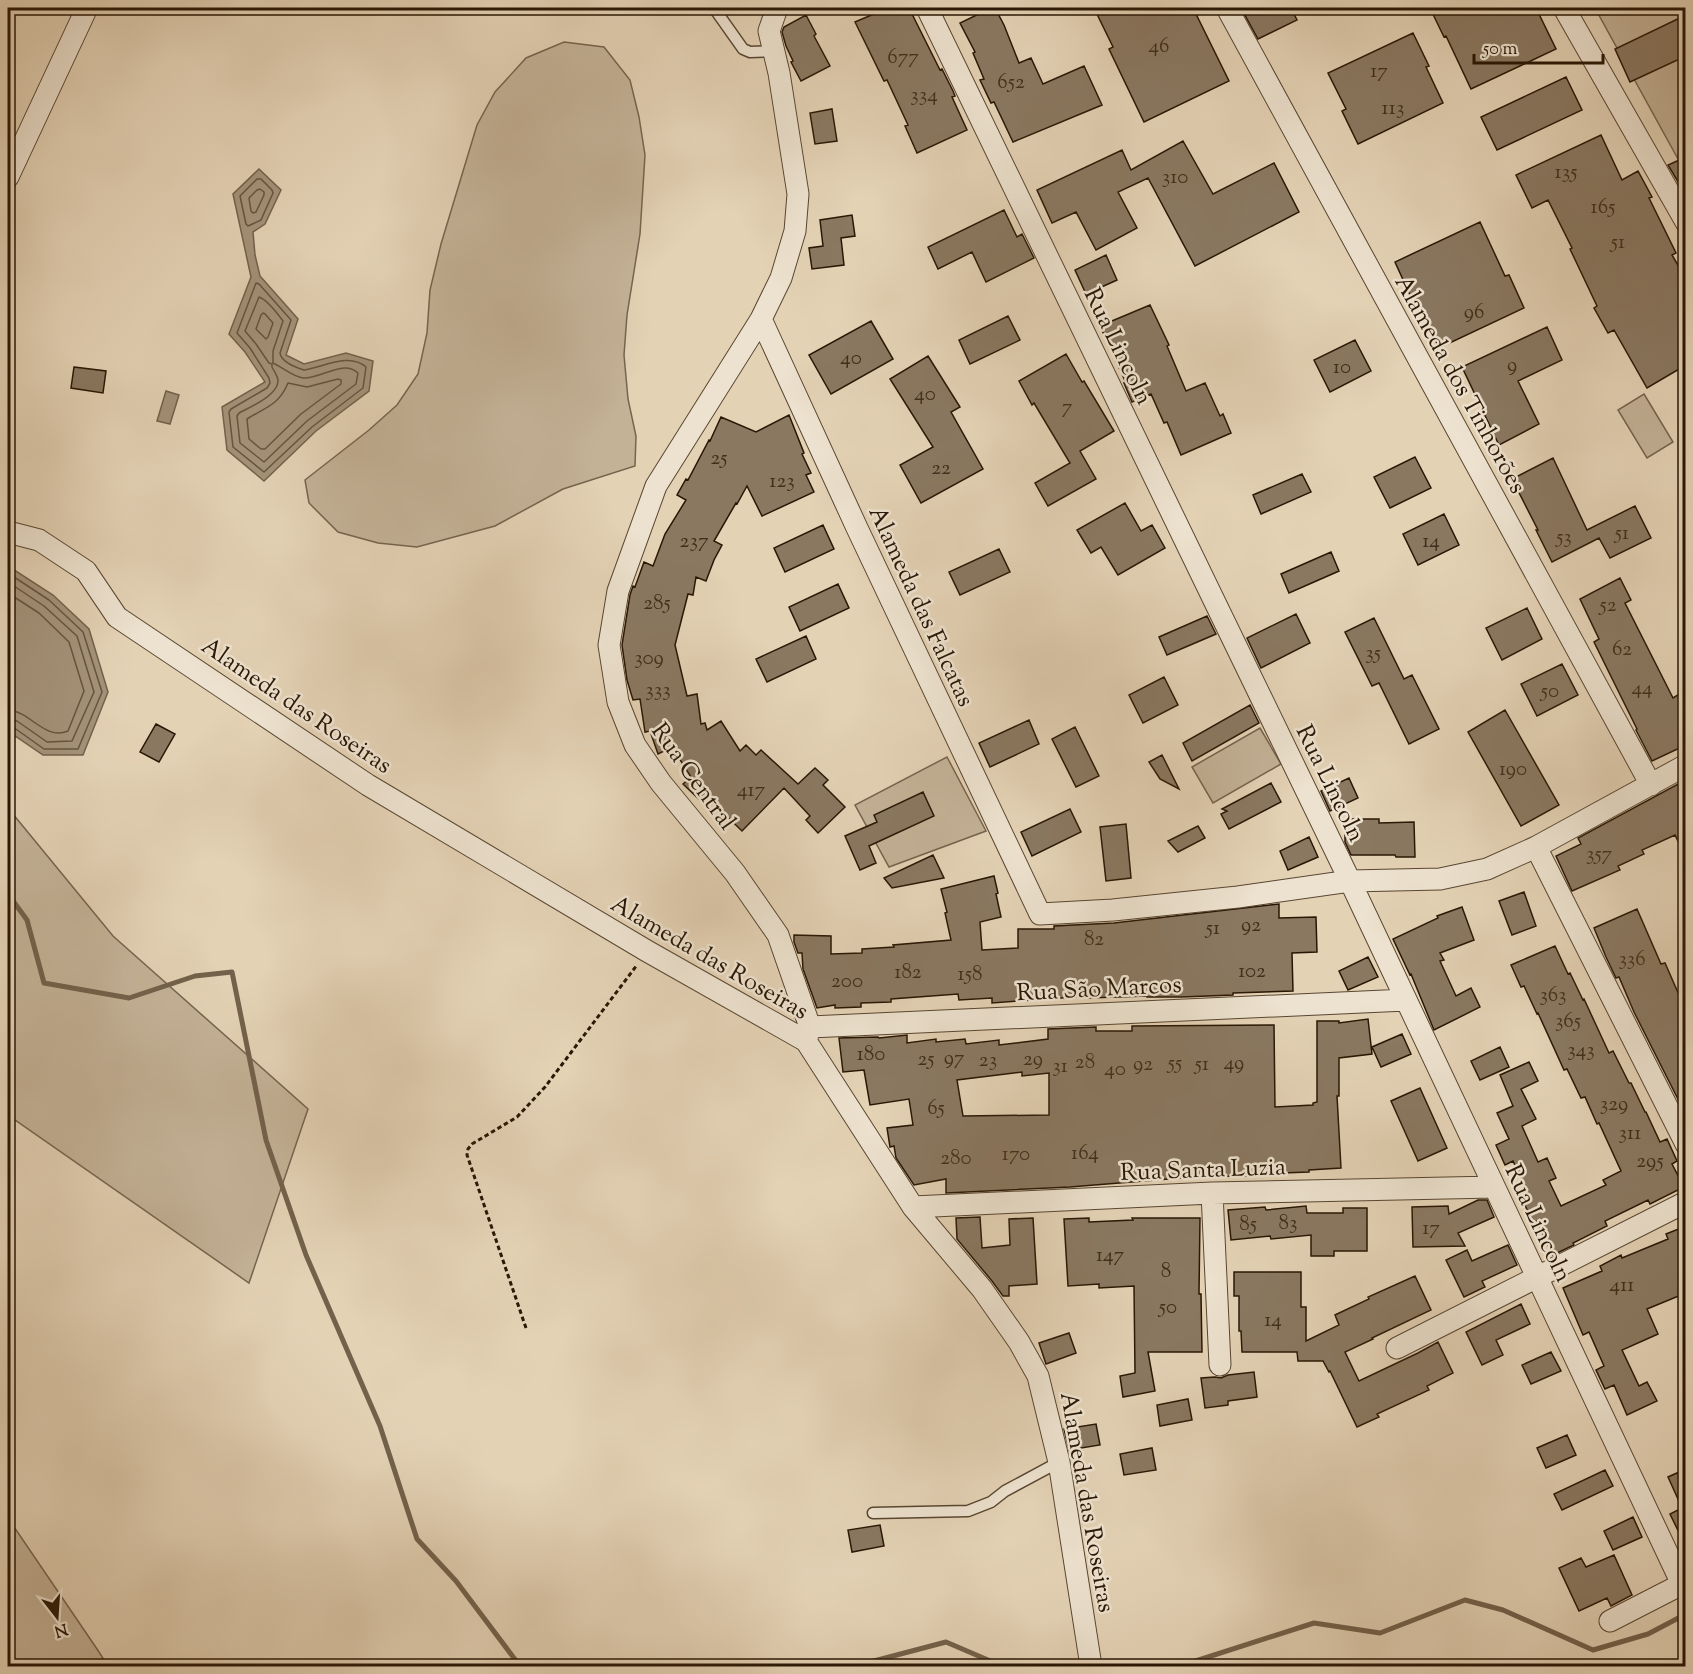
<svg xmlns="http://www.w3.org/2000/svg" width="1693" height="1674" font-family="'Sorts Mill Goudy',serif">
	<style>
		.green { fill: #c4b297; stroke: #76644e; stroke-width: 1.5 }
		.water { fill: #a49279; stroke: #73614b; stroke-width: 1.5 }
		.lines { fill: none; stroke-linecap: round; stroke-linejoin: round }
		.shore { stroke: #66543f; stroke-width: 1.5 }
		.stream { stroke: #73614b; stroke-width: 5 }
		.building { fill: #8a7861; stroke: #291705; stroke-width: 1.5; fill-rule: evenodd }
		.lane-casing { stroke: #584631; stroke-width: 13 }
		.street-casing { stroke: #584631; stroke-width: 23 }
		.path { stroke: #291705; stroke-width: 3; stroke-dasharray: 4.5 3; stroke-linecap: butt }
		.lane { stroke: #ede2cf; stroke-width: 10 }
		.street { stroke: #ede2cf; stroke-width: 21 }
		.labels { text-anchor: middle; stroke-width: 5; stroke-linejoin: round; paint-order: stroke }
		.number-label { font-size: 21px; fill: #412f1c }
		.street-label { font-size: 24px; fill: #291705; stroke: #ede2cf }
	</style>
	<rect width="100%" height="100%" fill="#e4d2b5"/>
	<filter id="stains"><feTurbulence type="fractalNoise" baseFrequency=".00333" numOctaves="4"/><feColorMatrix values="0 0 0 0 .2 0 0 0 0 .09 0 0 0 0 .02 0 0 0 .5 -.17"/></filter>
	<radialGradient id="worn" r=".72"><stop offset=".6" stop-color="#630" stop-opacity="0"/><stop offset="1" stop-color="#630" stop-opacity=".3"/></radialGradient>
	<path class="green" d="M1595,8H1685V158L1678,159Z
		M564,42L604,47L630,80L639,117L645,155L640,234L627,315L624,355L628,399L636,436L635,466L563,489L495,526L417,547L378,543L338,532L309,503L305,480L369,430L397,405L418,374L427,333L430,290L441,244L477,125L495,92L526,58Z
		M1644,394L1673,442L1647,458L1618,410Z
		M1260,728L1281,764L1213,803L1192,767Z
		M947,757L986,831L889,867L855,805Z
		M8,808L113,936L308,1109L249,1283L8,1115Z
		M8,1518L97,1649L108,1666H8Z"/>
	<path class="water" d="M259,169L281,190L265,224L253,232L255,255L260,276L298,319L286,355L304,364L346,353L373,361L369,391L316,431L264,481L227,450L222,407L265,382L245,352L229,334L251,277L233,194Z
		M166,391L179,395L170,424L157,421Z
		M8,566L53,595L89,629L108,692L83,755H43L8,731Z"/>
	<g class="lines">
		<path class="shore" d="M257,179H261L272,190L273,193L261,220L248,226L246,224L240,196Z
			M260,189L264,192V195L256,212L253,213L251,211L249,198L257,190Z
			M256,283L259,284L291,320L280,353C281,362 295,367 304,370C324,367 349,352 366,367L363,388L312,427L264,472L233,447L229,412L231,409L267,388L270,383L269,378L250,348L237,333Z
			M259,297C268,300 277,313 283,321L273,351V363C282,367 293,377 303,378C321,379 343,359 358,373L356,384L307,421L264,462L240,443L237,416L239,413C250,407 279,395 278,380C277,375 274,371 272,367V364L269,363L256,344L245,331Z
			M263,313L265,314L273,323L268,337L266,339L256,329L261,315Z
			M338,379L341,380V384L301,414L265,449H261L249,439L247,419C266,407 279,405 288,383L307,387Z
			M8,573L49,600L83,632L102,692L78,749H44L13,727L8,726
			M8,582L44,606L77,636L94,692L72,741L47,742L17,721L8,719
			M8,593L39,613L69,642L84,691L68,731C45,741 30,711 8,710"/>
		<path class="stream" d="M8,894L27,920L44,983L129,998L195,976L232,972L266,1140L306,1255L380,1426L417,1539L456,1581L520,1666
			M855,1666L946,1642L1002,1666
			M1180,1666L1314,1623L1380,1633L1465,1600L1503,1610L1593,1650L1648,1634L1686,1614"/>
	</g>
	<path class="building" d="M888,8H909L940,70L942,69L953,91L955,96L952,97L967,130L917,153L905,126L908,125L887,80L884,81L855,22Z
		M991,8H995L1004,25L1019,63L1031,58L1043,84L1084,66L1102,105L1013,142L994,102L991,103L980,80L984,79L973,53L975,52L960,23Z
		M1094,8H1193L1229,81L1144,122L1109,49L1113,47Z
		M1241,8H1291L1297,20L1258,39Z
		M1430,8H1536L1556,49L1471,89L1446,36L1444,37Z
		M806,15L816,34L814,36L830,66L801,81L791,62L793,61L786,46L782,32L784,27Z
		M1686,15V56L1630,82L1615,49Z
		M1413,33L1429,66L1426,67L1443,103L1358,144L1342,111L1346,109L1328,73Z
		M1566,77L1582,110L1497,150L1481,117Z
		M832,109L837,141L815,144L810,113Z
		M1601,135L1622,180L1638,171L1652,197L1649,198L1676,253L1672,255L1686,279V365L1647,388L1614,330L1608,333L1594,308L1597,306L1570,249L1572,248L1548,200L1532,208L1516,175Z
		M1183,141L1213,194L1274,163L1299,212L1195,266L1148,178L1118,192L1137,228L1096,250L1076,212L1052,223L1037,190L1122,150L1131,170Z
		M1686,157V195L1668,165Z
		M1004,210L1017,237L1022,234L1034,258L986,282L972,252L938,269L928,247Z
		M852,215L855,236L841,238L844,265L812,269L809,248L823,246L820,220Z
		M1480,222L1505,276L1509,275L1524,308L1439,348L1414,293L1410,295L1395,262Z
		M1106,255L1117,280L1086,294L1075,270Z
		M1150,305L1169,345L1167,346L1186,391L1205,383L1220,416L1223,414L1231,433L1181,455L1167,422L1164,423L1151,394L1132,402L1124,383H1126L1100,326Z
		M1008,316L1020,340L970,364L959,340Z
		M871,321L893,359L831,394L809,355Z
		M1547,327L1562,360L1518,381L1539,424L1499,445L1462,367Z
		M1355,340L1371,371L1330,392L1314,360Z
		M1066,354L1082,382L1084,381L1114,431L1080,451L1096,479L1048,506L1035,483L1070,463L1034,403L1032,405L1019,381Z
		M928,356L960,407L951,412L983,469L921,503L900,465L933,447L890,379Z
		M74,367L106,371L103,393L71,388Z
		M789,415L804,453L802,454L811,473L806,475L814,492L762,516L747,486L737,504L736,503L714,541L722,545L714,560L706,581L696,577L693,595L688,594L675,645L687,696L697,694L701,724L705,723L707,730L721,721L740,751L746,745L756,755L761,750L798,784L815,768L828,780L823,785L845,807L818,833L806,820L810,816L784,788L742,831L710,800L705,805L683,784L691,777L672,747L658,754L650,731L645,732L640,699L633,700L627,680L622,645L630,595L633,586L635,587L644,562L653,566L665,534L686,500L677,495L686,479L688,480L709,440L710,441L721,417L756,432Z
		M1415,457L1431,488L1390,508L1374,477Z
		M1553,458L1587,530L1635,506L1651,538L1610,558L1599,538L1552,562L1536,530H1538L1512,479Z
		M1302,474L1311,492L1261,514L1253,495Z
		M1125,503L1141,531L1152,525L1165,548L1118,575L1101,547L1091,553L1077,530Z
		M1444,514L1459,545L1418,565L1403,534Z
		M823,525L834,549L785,572L774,548Z
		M999,549L1010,572L960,595L949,572Z
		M1331,552L1339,571L1289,593L1281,574Z
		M1620,578L1631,600L1625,603L1673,698L1686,690V745L1652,761L1636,730L1637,729L1594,642L1599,639L1580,599Z
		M838,584L849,608L800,631L789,607Z
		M1527,608L1542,639L1502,660L1486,628Z
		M1296,614L1310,643L1261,668L1247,638Z
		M1207,616L1216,634L1167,655L1159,637Z
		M1374,618L1404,679L1412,675L1439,729L1409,744L1379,683L1372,686L1345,632Z
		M806,636L816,659L767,682L756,659Z
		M1562,664L1578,695L1537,716L1521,684Z
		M1164,677L1178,705L1143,723L1129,695Z
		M1250,705L1259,723L1192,761L1183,743Z
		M1505,710L1559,805L1521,826L1468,732Z
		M1029,720L1039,744L990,767L979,743Z
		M156,724L175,734L159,762L140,752Z
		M1075,727L1099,776L1076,787L1052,739Z
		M1162,755L1179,789L1160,779L1149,762Z
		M1349,778L1358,798L1330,811L1321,791Z
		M1271,783L1281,802L1229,829L1221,814L1227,811L1222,809Z
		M1680,783L1686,795V858L1675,835L1642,850L1644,854L1618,866L1620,870L1572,891L1556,856L1581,844L1578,838Z
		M923,792L934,816L869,846L876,863L860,870L845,836L877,822L874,815Z
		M1070,809L1081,832L1032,856L1021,832Z
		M1345,819H1379V823L1414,822L1415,857H1396L1395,855H1351L1345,842Z
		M1126,824L1131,878L1106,881L1100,827Z
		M1198,826L1205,838L1178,852L1168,841Z
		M1309,837L1318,857L1288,870L1280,851Z
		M933,855L944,878L892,888L884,878Z
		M994,876L998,893L996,894L1001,917L980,922L982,950L1018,948V929H1054V926L1114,923L1279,904V918L1316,917L1317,952L1292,953L1293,991L1233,993V995L1181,997H1147V996L1088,998V996L992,1003V998L959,1000L958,994L891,999V1002L861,1003V1007L835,1008V1005L817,1008L803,969L802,953H798L794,942V935L831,936V954L862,953V949L894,947L893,945L951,940L945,913L947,912L941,889Z
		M1524,892L1536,926L1512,935L1499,901Z
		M1462,907L1474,940L1440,953L1444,960L1440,961L1456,996L1471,988L1480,1007L1434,1030L1411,974L1410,975L1393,939L1438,918L1437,916Z
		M1637,909L1661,964L1665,963L1686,1011V1115L1634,1012L1619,977L1616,978L1606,957L1594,928Z
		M1555,946L1568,974L1570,973L1583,1000L1584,999L1609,1053L1613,1051L1629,1083H1631L1645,1112H1646L1660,1142L1667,1139L1677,1161L1672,1164L1684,1187L1650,1204L1648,1200L1605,1221L1607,1226L1573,1243L1574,1245L1553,1255L1536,1221L1533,1223L1524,1203L1531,1200L1513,1161L1505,1165L1496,1145L1509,1139L1497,1113L1513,1106L1500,1075L1529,1062L1538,1081L1521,1089L1536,1119L1522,1126L1538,1162L1547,1158L1556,1178L1549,1181L1561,1206L1606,1185L1603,1180L1621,1171L1599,1123L1597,1124L1585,1097L1581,1098L1567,1069L1564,1070L1538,1013L1537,1014L1524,986L1521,987L1511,965Z
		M1368,957L1378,977L1348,990L1339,971Z
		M1368,1019L1372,1054L1339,1058V1096H1337L1341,1168L1309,1170V1172L1282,1173V1175L1193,1177L1070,1187L946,1193V1179L914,1185L896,1158L894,1146L890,1147L887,1128L913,1125L909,1099L870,1105L864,1070L843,1072L839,1038L878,1037L879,1038L907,1035V1043L936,1039V1042L965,1039L966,1044L999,1040V1045L1048,1039V1029L1096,1027V1031H1132V1026L1274,1025L1275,1107L1313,1105V1103L1317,1102V1021H1339V1023ZM1022,1072V1076L1049,1073V1115L963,1116L957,1080Z
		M1402,1034L1411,1054L1381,1067L1372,1047Z
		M1500,1047L1509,1067L1480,1080L1471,1061Z
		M1420,1088L1447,1148L1418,1161L1391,1101Z
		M1478,1200H1487L1494,1217L1458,1233L1465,1246L1413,1247L1412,1207L1448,1206L1449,1214Z
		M1306,1206L1307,1213H1343V1208H1367V1251H1334V1256H1311V1235L1271,1239L1270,1236L1231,1240L1228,1210L1265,1207L1266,1210Z
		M980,1217L982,1248L1010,1245L1009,1219L1033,1218L1037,1284L1009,1286V1296H1003L992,1281L957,1239L956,1218Z
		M1089,1218V1222L1133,1220L1132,1218H1200L1199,1294H1201L1202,1352H1148L1155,1391L1123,1397L1120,1376L1135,1373L1134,1286L1099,1288V1284L1068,1286L1064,1219Z
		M1686,1226V1293L1647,1309L1658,1334L1622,1350L1639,1386L1647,1382L1657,1401L1627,1415L1614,1385L1605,1389L1596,1370L1604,1366L1589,1332L1583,1335L1563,1288L1602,1271L1600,1266L1621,1255L1622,1258L1668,1239L1666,1234Z
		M1508,1245L1517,1265L1482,1281L1485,1287L1464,1297L1446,1260L1467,1250L1472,1261Z
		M1234,1272H1301V1307H1306V1341L1339,1325L1335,1315L1369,1299L1368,1297L1415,1276L1431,1310L1372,1338L1373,1339L1345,1352L1359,1381L1418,1353L1438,1342L1453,1373L1427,1386L1429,1390L1377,1414L1379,1417L1357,1427L1330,1371L1329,1372L1323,1361H1298L1297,1352H1242L1241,1331H1239V1296H1234Z
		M1521,1304L1530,1324L1496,1340L1503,1355L1482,1365L1466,1332Z
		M1069,1333L1076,1353L1046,1364L1039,1343Z
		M1551,1352L1561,1371L1531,1384L1522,1365Z
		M1254,1372L1257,1397L1228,1401V1405L1205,1408L1201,1378L1215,1377L1221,1378L1228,1375Z
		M1188,1399L1192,1420L1160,1426L1157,1405Z
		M1096,1424L1100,1445L1069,1450L1064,1429Z
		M1567,1435L1576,1455L1546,1468L1537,1448Z
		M1152,1448L1156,1470L1124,1475L1120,1454Z
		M1686,1469V1547L1670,1514L1682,1508L1668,1477Z
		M1605,1470L1613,1486L1562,1510L1554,1494Z
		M1633,1517L1642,1537L1613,1550L1604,1531Z
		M880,1525L884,1546L852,1552L848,1530Z
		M1614,1555L1632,1595L1611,1606L1607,1598L1579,1611L1559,1568L1581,1558L1586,1567Z"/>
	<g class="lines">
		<g class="lane-casing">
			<path id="lane" d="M714,8L743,49L750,52L773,51
				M873,1513L968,1511L991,1502L1005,1491L1059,1462"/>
		</g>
		<g class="street-casing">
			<path id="street" d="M777,8L769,31L779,73L798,194L795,231L781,278L761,319L656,486L618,591L609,645L618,702L635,745L661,783L735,873L778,935L810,1027
				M927,8L1350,881L1682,1584
				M1227,8L1651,785
				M1564,8L1686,222
				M8,177L85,12
				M761,319L857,528L1040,914L1113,910L1238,897L1350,881L1440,879L1487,869L1536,847L1686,765
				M8,532L39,540L86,571L117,617L368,785L647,951L806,1041L913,1207L982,1289L1019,1342L1038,1376L1059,1462L1091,1666
				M1536,847L1686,1144
				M807,1038L810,1027L1406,1000
				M1212,1193L1220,1365
				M913,1207L1212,1193L1494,1187
				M1397,1348L1686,1202
				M1610,1621L1686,1582"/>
		</g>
		<path class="path" d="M526,1328L467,1155L468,1149L472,1144L517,1117L545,1087L637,965"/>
		<use href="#lane" class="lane"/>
		<use href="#street" class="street"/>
	</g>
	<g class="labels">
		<g class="number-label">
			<text x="1159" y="52">46</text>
			<text x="903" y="63">677</text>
			<text x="1379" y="77">17</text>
			<text x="1011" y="88">652</text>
			<text x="924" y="101">334</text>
			<text x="1393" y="114">113</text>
			<text x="1566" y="178">135</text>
			<text x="1175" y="183">310</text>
			<text x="1603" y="213">165</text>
			<text x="1618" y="248">51</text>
			<text x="1474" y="318">96</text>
			<text x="851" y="364">40</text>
			<text x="1512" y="371">9</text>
			<text x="1342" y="373">10</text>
			<text x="925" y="400">40</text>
			<text x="1067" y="413">7</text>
			<text x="719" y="464">25</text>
			<text x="941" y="474">22</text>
			<text x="782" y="487">123</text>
			<text x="1622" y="539">51</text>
			<text x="1564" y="543">53</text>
			<text x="694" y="547">237</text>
			<text x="1431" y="547">14</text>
			<text x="657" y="609">285</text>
			<text x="1608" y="611">52</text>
			<text x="1622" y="655">62</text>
			<text x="1373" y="659">35</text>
			<text x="649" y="664">309</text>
			<text x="1642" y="694">44</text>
			<text x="658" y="696">333</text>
			<text x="1550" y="697">50</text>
			<text x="1513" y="775">190</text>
			<text x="751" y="796">417</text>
			<text x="1599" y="860">357</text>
			<text x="1251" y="931">92</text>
			<text x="1213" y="934">51</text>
			<text x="1094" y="945">82</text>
			<text x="1632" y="965">336</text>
			<text x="1252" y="977">102</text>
			<text x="908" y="978">182</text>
			<text x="970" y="980">158</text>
			<text x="847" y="987">200</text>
			<text x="1553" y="1001">363</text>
			<text x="1568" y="1027">365</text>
			<text x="1581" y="1056">343</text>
			<text x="871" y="1060">180</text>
			<text x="954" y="1064">97</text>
			<text x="926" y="1065">25</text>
			<text x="1033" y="1065">29</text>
			<text x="988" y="1066">23</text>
			<text x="1085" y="1068">28</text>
			<text x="1175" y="1069">55</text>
			<text x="1234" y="1069">49</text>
			<text x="1143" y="1070">92</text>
			<text x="1202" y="1070">51</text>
			<text x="1060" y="1072">31</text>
			<text x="1115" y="1075">40</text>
			<text x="1614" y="1110">329</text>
			<text x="936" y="1114">65</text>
			<text x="1630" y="1139">311</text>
			<text x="1085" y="1159">164</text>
			<text x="1016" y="1160">170</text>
			<text x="956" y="1164">280</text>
			<text x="1650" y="1167">295</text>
			<text x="1288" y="1229">83</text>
			<text x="1248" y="1230">85</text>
			<text x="1431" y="1234">17</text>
			<text x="1110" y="1261">147</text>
			<text x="1166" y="1277">8</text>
			<text x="1622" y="1291">411</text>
			<text x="1168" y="1313">50</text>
			<text x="1273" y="1326">14</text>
		</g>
		<g class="street-label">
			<text transform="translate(1119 346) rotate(64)" y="8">Rua Lincoln</text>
			<text transform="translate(1461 384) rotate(61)" y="8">Alameda dos Tinhorões</text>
			<text transform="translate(922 606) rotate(65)" y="8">Alameda das Falcatas</text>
			<text transform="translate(297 705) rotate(34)" y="8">Alameda das Roseiras</text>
			<text transform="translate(694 776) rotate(54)" y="8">Rua Central</text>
			<text transform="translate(1331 783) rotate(64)" y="8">Rua Lincoln</text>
			<text transform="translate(710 957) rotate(30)" y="8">Alameda das Roseiras</text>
			<text transform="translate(1099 988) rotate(-3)" y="8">Rua São Marcos</text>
			<text transform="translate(1203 1169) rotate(-2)" y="8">Rua Santa Luzia</text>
			<text transform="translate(1539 1223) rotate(65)" y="8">Rua Lincoln</text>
			<text transform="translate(1088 1502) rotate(80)" y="8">Alameda das Roseiras</text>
		</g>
	</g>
	<rect width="1693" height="1674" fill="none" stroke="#e4d2b5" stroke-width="30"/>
	<rect x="9" y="9" width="1675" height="1656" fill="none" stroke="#291705" stroke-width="3"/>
	<rect x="15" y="15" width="1663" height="1644" fill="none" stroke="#291705" stroke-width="1.5"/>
	<g transform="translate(57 1617) rotate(163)" stroke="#ede2cf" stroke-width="4.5" paint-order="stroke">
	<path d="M0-4.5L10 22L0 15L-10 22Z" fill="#291705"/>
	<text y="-9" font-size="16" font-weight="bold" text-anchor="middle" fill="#291705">N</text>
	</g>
	<path d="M1474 54v9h129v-9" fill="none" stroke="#291705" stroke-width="3"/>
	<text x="1483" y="54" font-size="18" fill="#291705" stroke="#ede2cf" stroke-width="4.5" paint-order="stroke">50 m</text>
	<rect width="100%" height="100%" filter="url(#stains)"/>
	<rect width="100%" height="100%" fill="url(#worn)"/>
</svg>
